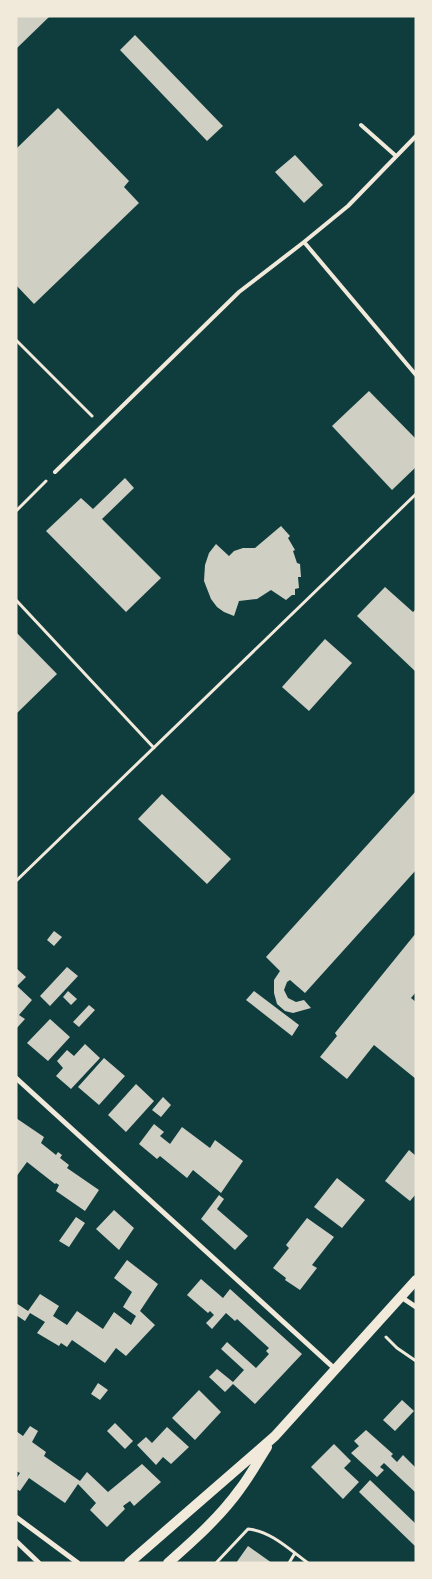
<svg xmlns="http://www.w3.org/2000/svg" width="432" height="1579" font-family="'Crimson Pro',serif">
	<style>
		.building { fill: #cfcfc3 }
		.lines { fill: none; stroke-linecap: round; stroke-linejoin: round }
		.path { stroke: #f1e9da; stroke-width: 3 }
		.service { stroke: #f1e9da; stroke-width: 4 }
		.minor { stroke: #f1e9da; stroke-width: 5 }
		.secondary { stroke: #f1e9da; stroke-width: 10 }
	</style>
	<rect width="100%" height="100%" fill="#0f3d3e"/>
	<path class="building" d="M16,16H50L16,49Z
		M135,35L223,126L207,141L120,50Z
		M58,108L129,181L124,187L139,203L34,304L16,285V149Z
		M295,155L323,185L304,203L275,172Z
		M369,391L416,439V467L392,490L332,426Z
		M125,478L134,488L102,519L161,578L126,612L46,531L81,498L93,509Z
		M281,526L290,536L288,538L295,550L293,551L297,563L300,564L301,577H298L299,588L295,589V595H292L286,600L271,590L257,599L239,601L234,616L224,612L217,607L211,599L204,581L205,565L209,553L216,544L229,556L234,551L243,548H255Z
		M385,587L413,612L416,609V672L357,616Z
		M16,632L57,674L16,714Z
		M325,639L352,663L309,711L282,687Z
		M416,791V870L305,993L290,980L287,982L284,990L288,998L296,1002L304,1000L311,1008L293,1013L285,1011L277,1004L274,993V980L280,971L266,957Z
		M162,794L231,859L207,884L138,819Z
		M54,931L62,937L54,946L47,940Z
		M416,933V992L411,998L416,1002V1079L374,1045L347,1079L320,1057L337,1036L335,1033Z
		M67,967L78,976L50,1006L40,996Z
		M16,968L26,977L17,986L32,1000L19,1015L25,1019L16,1029Z
		M68,991L77,999L71,1005L63,997Z
		M254,991L299,1025L292,1036L246,1000Z
		M89,1005L95,1010L79,1027L73,1022Z
		M50,1019L70,1037L48,1061L27,1043Z
		M85,1044L100,1058L71,1089L56,1076L63,1068L57,1061L67,1050L74,1056Z
		M104,1058L125,1076L99,1105L78,1087Z
		M136,1084L154,1101L126,1132L108,1115Z
		M163,1097L171,1105L161,1117L152,1110Z
		M16,1118L44,1137L41,1143L56,1155L58,1152L62,1155L60,1158L69,1165L67,1168L99,1190L85,1211L56,1191L59,1185L56,1183L55,1184L27,1162L16,1177Z
		M154,1124L164,1132L160,1136L170,1144L182,1127L210,1148L215,1140L243,1161L221,1193L193,1170L187,1178L160,1156L157,1159L139,1144Z
		M409,1150L416,1156V1194L410,1201L385,1181Z
		M337,1178L365,1200L342,1228L314,1207Z
		M219,1195L224,1199L217,1209L248,1236L235,1250L201,1219Z
		M114,1210L134,1228L119,1250L96,1229Z
		M76,1217L85,1223L69,1247L59,1241Z
		M307,1218L334,1237L312,1265L317,1268L300,1290L285,1280L286,1278L273,1268L289,1248L286,1245Z
		M127,1260L158,1284L140,1311L155,1325L126,1356L116,1348L105,1363L72,1340L67,1347L61,1343L59,1346L37,1333L45,1322L30,1313L25,1321L16,1315V1303L28,1311L40,1294L59,1306L53,1316L67,1325L77,1311L103,1329L114,1312L131,1325L136,1316L123,1307L132,1292L114,1278Z
		M201,1279L223,1298L230,1289L302,1354L255,1404L233,1384L225,1392L209,1377L217,1369L233,1382L244,1370L221,1349L227,1342L256,1368L269,1354L266,1351L269,1348L237,1319L235,1321L226,1313L212,1329L206,1323L214,1315L210,1311L208,1313L187,1295Z
		M98,1383L108,1390L100,1400L91,1394Z
		M199,1390L221,1412L195,1440L172,1418Z
		M402,1400L414,1411L395,1431L383,1420Z
		M115,1423L133,1441L125,1449L107,1431Z
		M30,1426L38,1431L32,1442L46,1452L44,1456L80,1481L87,1472L108,1492L142,1464L161,1482L134,1506L130,1501L123,1506L125,1509L107,1527L90,1510L96,1503L78,1484L65,1503L29,1478L20,1491L16,1489V1479L20,1473L16,1471V1431L23,1436Z
		M167,1427L189,1447L171,1464L163,1457L156,1465L137,1445L146,1437L152,1443Z
		M366,1430L393,1454L391,1456L397,1462L403,1455L416,1468V1493L384,1463L380,1467L384,1470L377,1477L351,1453L359,1446L354,1441Z
		M334,1444L351,1461L344,1468L359,1482L343,1499L311,1467Z
		M370,1480L416,1524V1547L359,1492Z
		M248,1546L272,1563H236Z"/>
	<g class="lines">
		<path class="path" d="M16,340L92,416
			M16,511L46,481
			M16,600L154,748
			M16,881L416,494
			M386,1337L397,1348L416,1361
			M216,1563L248,1529C271,1531 290,1550 308,1563
			M289,1563L295,1553"/>
		<path class="service" d="M361,125L396,156
			M304,242L416,375
			M55,472L239,292L304,242L348,206L416,136"/>
		<path class="minor" d="M16,1078L335,1369
			M401,1297L416,1307
			M16,1517L78,1563
			M16,1541L39,1563"/>
		<path class="secondary" d="M129,1563L275,1436L416,1280
			M168,1563C194,1540 220,1517 240,1489C250,1476 258,1461 267,1447"/>
	</g>
	<rect width="432" height="1579" fill="none" stroke="#f1e9da" stroke-width="35"/>
</svg>
